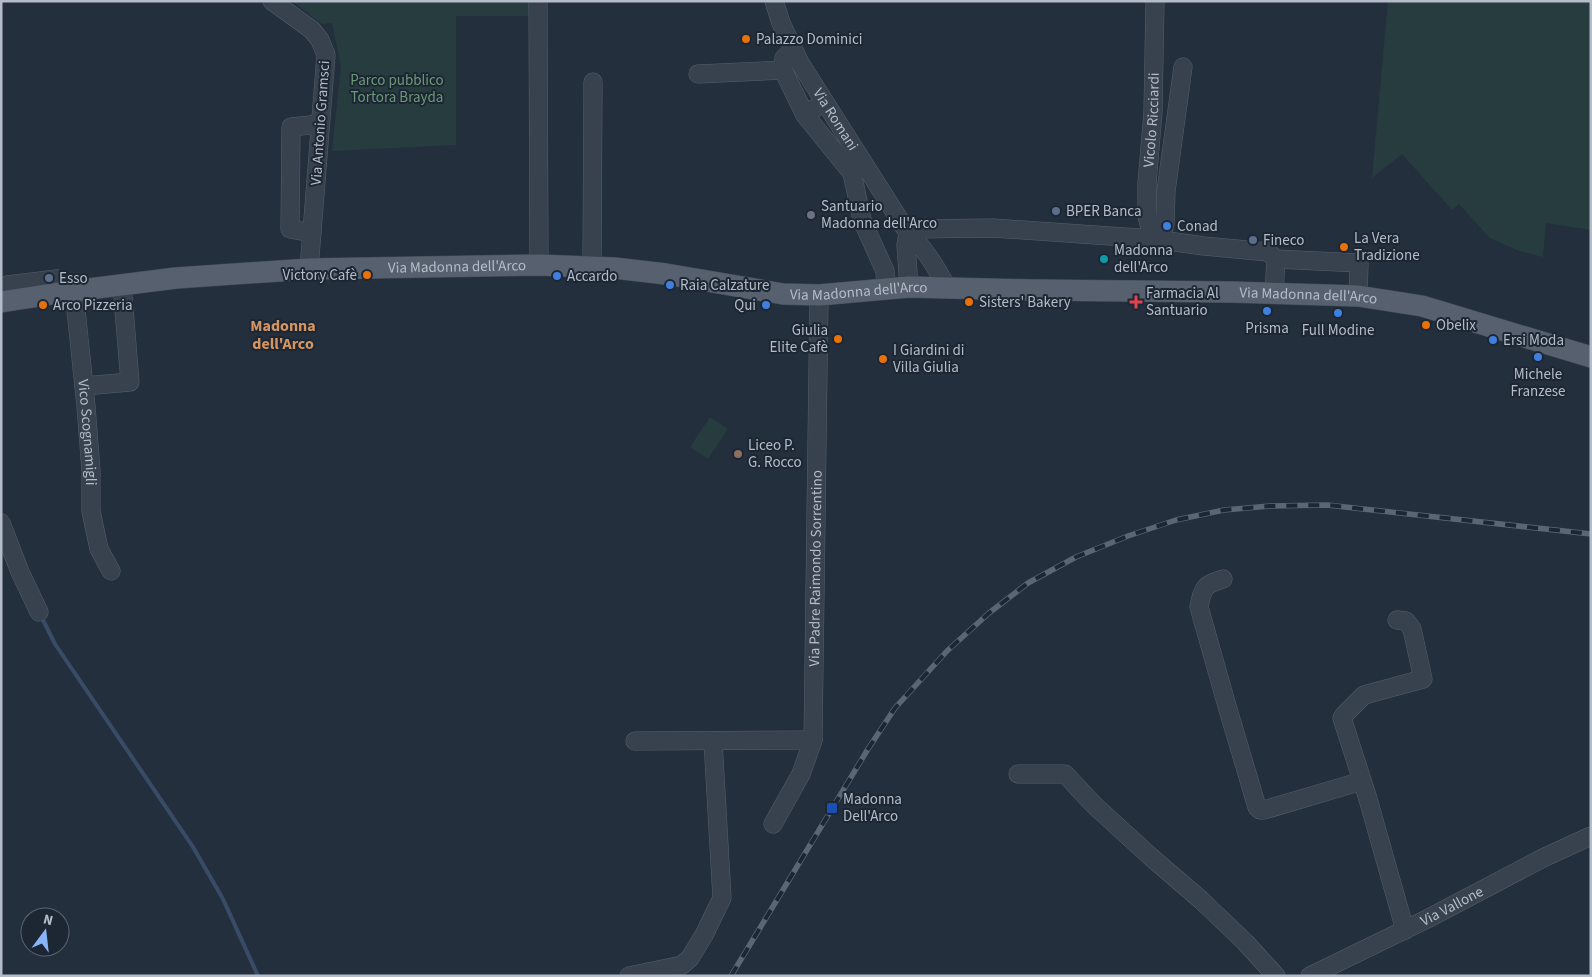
<svg xmlns="http://www.w3.org/2000/svg" width="1592" height="977" font-family="'Source Sans 3',sans-serif">
	<style>
		.green { fill: #263c3f }
		.lines { fill: none; stroke-linecap: round; stroke-linejoin: round }
		.stream { stroke: #394c67; stroke-width: 4 }
		.minor-casing { stroke: #565f6c; stroke-width: 19 }
		.major-casing { stroke: #414a57; stroke-width: 22 }
		.minor { stroke: #38414e; stroke-width: 18 }
		.major { stroke: #56606e; stroke-width: 21 }
		.rail-casing { stroke: #5a6575; stroke-width: 5.5 }
		.rail { stroke: #1d2633; stroke-width: 4; stroke-dasharray: 11; stroke-linecap: butt }
		.food-dot { fill: #e8710a; stroke: #1d2633; stroke-width: 2 }
		.service-dot { fill: #5c6f8a; stroke: #1d2633; stroke-width: 2 }
		.worship-dot { fill: #6b7280; stroke: #1d2633; stroke-width: 2 }
		.shop-dot { fill: #3f7fe0; stroke: #1d2633; stroke-width: 2 }
		.culture-dot { fill: #0f9aa8; stroke: #1d2633; stroke-width: 2 }
		.health-dot { fill: #e0444e; stroke: #1d2633; stroke-width: 2 }
		.education-dot { fill: #8d6e63; stroke: #1d2633; stroke-width: 2 }
		.transit-dot { fill: #1a4fb4; stroke: #1d2633; stroke-width: 2 }
		.labels { text-anchor: middle; stroke-width: 4; stroke-linejoin: round; paint-order: stroke }
		.poi-label { font-size: 15px; fill: #b4bcc9; stroke: #1d2633; text-anchor: start }
		.park-label { font-size: 15px; fill: #6b9a76; stroke: #1d2633 }
		.street-label { font-size: 15px; fill: #b4bcc9; stroke: #1d2633 }
		.neighbourhood-label { font-size: 16px; font-weight: bold; fill: #d59563; stroke: #1d2633 }
	</style>
	<rect width="100%" height="100%" fill="#242f3e"/>
	<path class="green" d="M292,1H534V16H456V145L332,151L341,66L332,23L322,24Z
		M1388,1H1591V230L1546,223L1543,257L1519,251L1490,238L1459,204L1452,210L1402,154L1372,178Z
		M710,417L728,429L708,459L690,447Z"/>
	<g class="lines">
		<path class="stream" d="M41,616L55,644L193,847L223,899L258,976"/>
		<g class="minor-casing">
			<g id="minor">
				<path d="M272,1L312,30L320,40L326,55L309,269"/>
				<path d="M538,1L539,265"/>
				<path id="s1" d="M774,1L781,23L800,63L908,233C925,248 936,267 947,288"/>
				<path d="M783,70L805,115L815,108"/>
				<path d="M698,74L783,70L784,58L793,50"/>
				<path d="M805,115L852,173L862,220L885,271L886,289"/>
				<path d="M902,223L914,229L993,228L1153,239L1204,246L1268,252L1276,259L1359,263L1358,296"/>
				<path d="M312,233L290,229L291,127L320,124"/>
				<path d="M908,233L906,245L909,287"/>
				<path id="s2" d="M1153,239L1147,216V183L1153,112L1155,1"/>
				<path d="M1161,240L1165,223L1166,191L1183,67"/>
				<path d="M592,267L593,82"/>
				<path id="s3" d="M74,291L86,406L91,471V511L99,549L111,571"/>
				<path d="M1274,293L1276,259"/>
				<path d="M3,302L7,285L57,279L65,292"/>
				<path d="M84,386L130,382L122,285"/>
				<path d="M1,523L20,572L39,612"/>
				<path d="M1223,579C1204,585 1203,587 1199,607L1227,706L1257,807L1260,810H1264L1362,781"/>
				<path d="M1397,620L1406,621L1412,629L1423,679L1364,695L1344,715L1342,718L1368,799L1405,930"/>
				<path d="M635,741L813,740"/>
				<path d="M1018,774H1065L1094,805L1151,857L1201,900L1245,942L1276,976"/>
				<path id="s4" d="M773,824L801,774L813,740L819,295"/>
				<path d="M629,976L682,965L690,958L704,935L722,898L713,741"/>
				<path id="s5" d="M1310,976L1427,919L1543,858L1591,836"/>
			</g>
		</g>
		<g class="major-casing">
			<g id="major">
				<path id="s6" d="M1,302L65,292L176,278L309,269L539,265L614,268L666,274L783,294L819,295L909,287L1032,290L1231,292L1358,296L1422,306L1591,357"/>
			</g>
		</g>
		<use href="#minor" class="minor"/>
		<use href="#major" class="major"/>
		<g class="rail-casing">
			<path id="rail" d="M731,976L868,749L895,708L947,651L989,613L1028,583L1076,557L1128,536L1176,520L1224,510L1270,506L1327,505L1591,534"/>
		</g>
		<use href="#rail" class="rail"/>
	</g>
	<g class="food-dot">
		<circle cx="746" cy="39" r="5"/>
		<circle cx="1344" cy="247" r="5"/>
		<circle cx="367" cy="275" r="5"/>
		<circle cx="969" cy="302" r="5"/>
		<circle cx="43" cy="305" r="5"/>
		<circle cx="1426" cy="325" r="5"/>
		<circle cx="838" cy="339" r="5"/>
		<circle cx="883" cy="359" r="5"/>
	</g>
	<g class="service-dot">
		<circle cx="1056" cy="211" r="5"/>
		<circle cx="1253" cy="240" r="5"/>
		<circle cx="49" cy="278" r="5"/>
	</g>
	<circle class="worship-dot" cx="811" cy="215" r="5"/>
	<g class="shop-dot">
		<circle cx="1167" cy="226" r="5"/>
		<circle cx="557" cy="276" r="5"/>
		<circle cx="670" cy="285" r="5"/>
		<circle cx="766" cy="305" r="5"/>
		<circle cx="1267" cy="311" r="5"/>
		<circle cx="1338" cy="313" r="5"/>
		<circle cx="1493" cy="340" r="5"/>
		<circle cx="1538" cy="357" r="5"/>
	</g>
	<circle class="culture-dot" cx="1104" cy="259" r="5"/>
	<path class="health-dot" d="M1133.5 294.5h5v5h5v5h-5v5h-5v-5h-5v-5h5z"/>
	<circle class="education-dot" cx="738" cy="454" r="5"/>
	<rect class="transit-dot" x="826" y="802" width="12" height="12" rx="2.5"/>
	<g class="labels">
		<g class="poi-label">
			<text x="756" y="44">Palazzo Dominici</text>
			<text x="821" y="211">Santuario<tspan x="821" dy="17">Madonna dell'Arco</tspan></text>
			<text x="1066" y="216">BPER Banca</text>
			<text x="1177" y="231">Conad</text>
			<text x="1354" y="243">La Vera<tspan x="1354" dy="17">Tradizione</tspan></text>
			<text x="1263" y="245">Fineco</text>
			<text x="1114" y="255">Madonna<tspan x="1114" dy="17">dell'Arco</tspan></text>
			<text x="357" y="280" text-anchor="end">Victory Cafè</text>
			<text x="567" y="281">Accardo</text>
			<text x="59" y="283">Esso</text>
			<text x="680" y="290">Raia Calzature</text>
			<text x="1146" y="298">Farmacia Al<tspan x="1146" dy="17">Santuario</tspan></text>
			<text x="979" y="307">Sisters' Bakery</text>
			<text x="53" y="310">Arco Pizzeria</text>
			<text x="756" y="310" text-anchor="end">Qui</text>
			<text x="1436" y="330">Obelix</text>
			<text x="1267" y="333" text-anchor="middle">Prisma</text>
			<text x="828" y="335" text-anchor="end">Giulia<tspan x="828" dy="17">Elite Cafè</tspan></text>
			<text x="1338" y="335" text-anchor="middle">Full Modine</text>
			<text x="1503" y="345">Ersi Moda</text>
			<text x="893" y="355">I Giardini di<tspan x="893" dy="17">Villa Giulia</tspan></text>
			<text x="1538" y="379" text-anchor="middle">Michele<tspan x="1538" dy="17">Franzese</tspan></text>
			<text x="748" y="450">Liceo P.<tspan x="748" dy="17">G. Rocco</tspan></text>
			<text x="843" y="804">Madonna<tspan x="843" dy="17">Dell'Arco</tspan></text>
		</g>
		<g class="park-label">
			<text x="397" y="85">Parco pubblico<tspan x="397" dy="17">Tortora Brayda</tspan></text>
		</g>
		<g class="street-label">
			<text dy="5" stroke="none"><textPath href="#s1" startOffset="134">Via Romani</textPath></text>
			<text dy="5" stroke="none"><textPath href="#s2" startOffset="120">Vicolo Ricciardi</textPath></text>
			<text transform="translate(320 123) rotate(-86)" y="5">Via Antonio Gramsci</text>
			<text dy="5" stroke="none"><textPath href="#s6" startOffset="458">Via Madonna dell'Arco</textPath></text>
			<text dy="5" stroke="none"><textPath href="#s6" startOffset="862">Via Madonna dell'Arco</textPath></text>
			<text dy="5" stroke="none"><textPath href="#s6" startOffset="1312">Via Madonna dell'Arco</textPath></text>
			<text dy="5" stroke="none"><textPath href="#s3" startOffset="142">Vico Scognamigli</textPath></text>
			<text dy="5" stroke="none"><textPath href="#s4" startOffset="265">Via Padre Raimondo Sorrentino</textPath></text>
			<text dy="5" stroke="none"><textPath href="#s5" startOffset="158">Via Vallone</textPath></text>
		</g>
		<g class="neighbourhood-label">
			<text x="283" y="331">Madonna<tspan x="283" dy="18">dell'Arco</tspan></text>
		</g>
	</g>
	<rect width="1592" height="977" fill="none" stroke="#b4bcc9" stroke-width="5"/>
	<g transform="translate(45 932) rotate(15)"><circle r="24" fill="#1d2633" stroke="#59626f"/>
	<path d="M0-4L9 19L0 12L-9 19Z" fill="#8ab4f8"/>
	<text y="-8" font-size="14" font-weight="bold" text-anchor="middle" fill="#b4bcc9">N</text>
	</g>
</svg>
